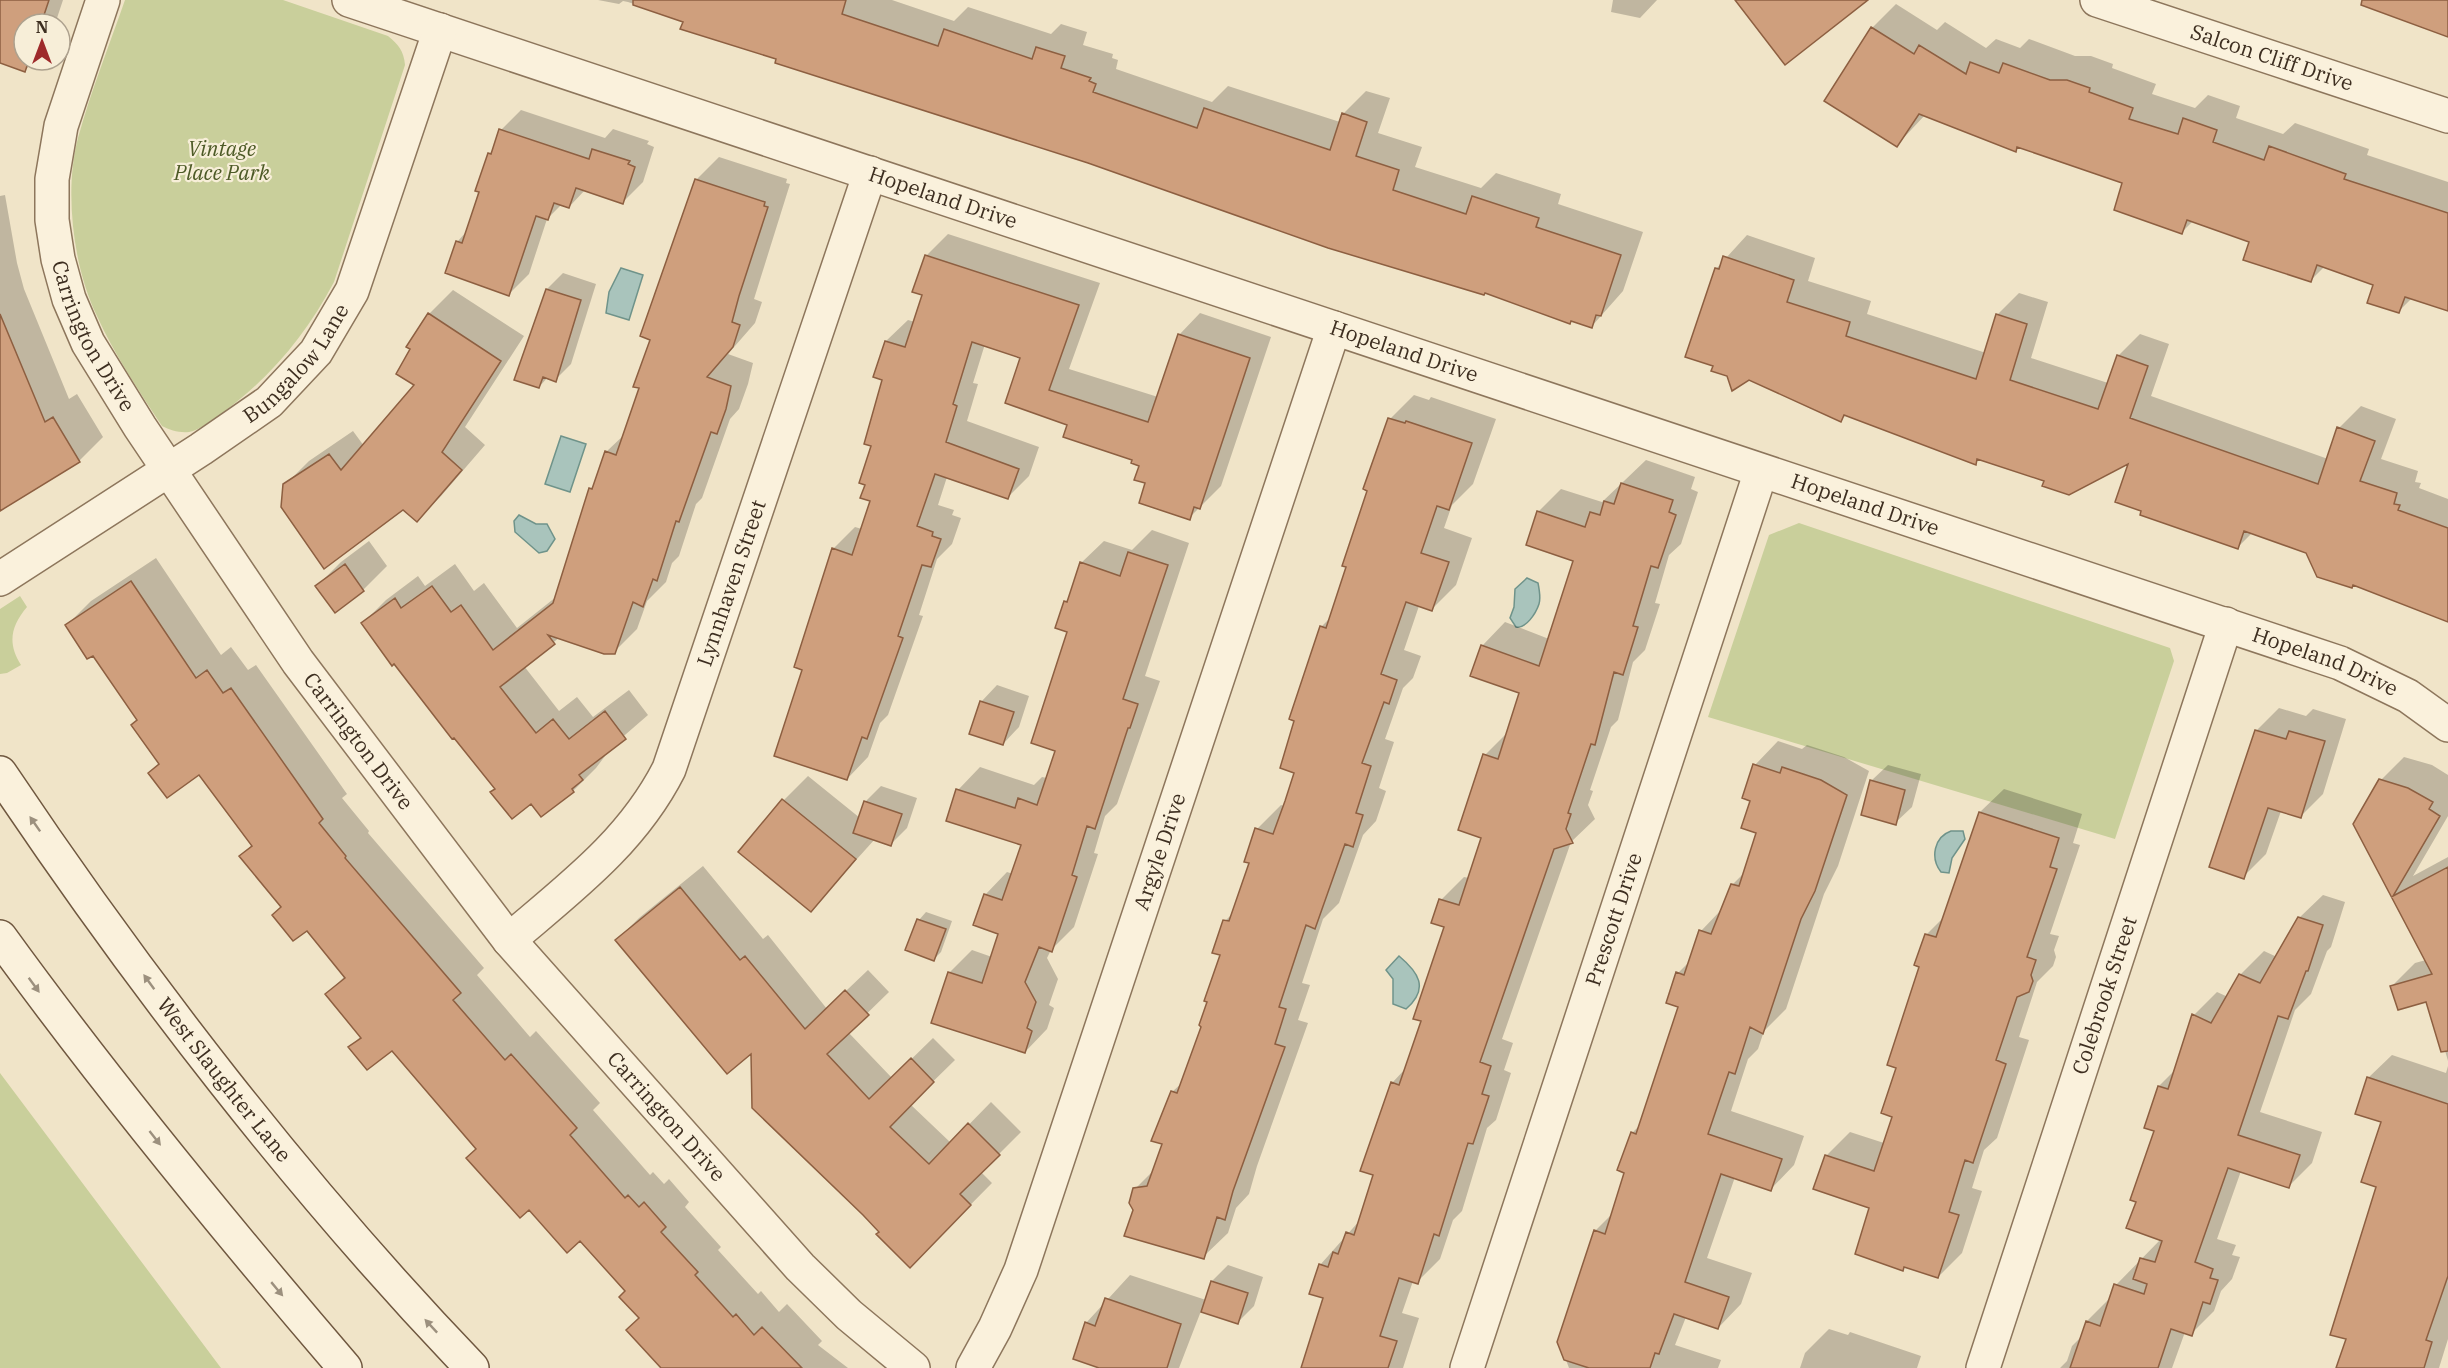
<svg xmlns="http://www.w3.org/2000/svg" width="2448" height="1368" font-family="'IBM Plex Serif',serif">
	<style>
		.green { fill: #c9cf9b }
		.water { fill: #a9c4bc; stroke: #6f938a; stroke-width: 1.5 }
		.shadow { fill: #0003 }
		.building { fill: #cf9f7d; stroke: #8d5f41; stroke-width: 1.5 }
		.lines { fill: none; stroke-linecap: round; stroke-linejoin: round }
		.street-casing { stroke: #8d765c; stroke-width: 36 }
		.secondary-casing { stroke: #6f573f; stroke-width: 36 }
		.street { stroke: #faf1dc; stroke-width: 33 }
		.secondary { stroke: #faf1dc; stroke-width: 33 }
		.oneway { fill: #9c907e }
		.labels { text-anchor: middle; stroke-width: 4.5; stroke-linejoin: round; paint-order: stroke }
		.street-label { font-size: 21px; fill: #3d2e20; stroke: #f7eed8 }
		.park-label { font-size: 21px; font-style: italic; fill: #4d5a26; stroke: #f7eed8 }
	</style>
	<rect width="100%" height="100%" fill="#f0e4c8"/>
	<path class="green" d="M125,0H283L388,36C398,44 404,51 405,65L334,282C306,335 270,378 221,414C211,420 200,430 189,432C179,433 170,430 162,426C139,391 114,354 97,316C73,267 64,191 78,138C91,91 109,46 125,0Z
		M1799,523L2170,648L2174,661L2115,839L1708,717L1769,535Z
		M20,596L27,607C11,626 7,643 21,665L7,673L0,674V609Z
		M0,1073L221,1368H0Z"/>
	<path class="water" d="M621,268L643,275L629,320L606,313L609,292Z
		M561,436L586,444L570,492L545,484Z
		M519,515L536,524H547L555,539L547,551L539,553L515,532L514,521Z
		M1527,578L1538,583C1539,588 1541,598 1539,604C1536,613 1526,629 1516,627L1510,618L1514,607L1515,589Z
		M1951,831H1963L1965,839L1952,858L1949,873L1941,872C1930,858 1934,837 1951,831Z
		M1399,956C1418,972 1430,988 1406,1009L1393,1004V979L1386,970Z"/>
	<path class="shadow" d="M0,0H63L55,24H24V60H35L25,70L0,55Z
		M598,0H892L954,21L968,7L1051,34L1061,24L1087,32L1083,45L1113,54L1112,58L1118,60L1116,69L1212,102L1228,86L1340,122L1343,114L1366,91L1390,98L1378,133L1422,147L1415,167L1481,188L1496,173L1561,194L1558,204L1643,232L1623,291L1592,326L778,58L684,21L628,2L623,1L619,4Z
		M1613,0H1657L1640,18L1611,12Z
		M1896,4L1937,30L1945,22L1986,48L1996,39L2020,48L2029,39L2075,56H2091L2113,64L2112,68L2156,84L2152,94L2195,108L2208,95L2240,106L2236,118L2283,134L2295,123L2369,149L2367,155L2448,182V310L2412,298L2399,311L2375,284L2325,266L2310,281L2251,241L2193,221L2182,232L2124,182L2019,146L2015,150L1925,115L1897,145L1872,28Z
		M521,110L605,138L613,129L649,141L647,144L654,147L643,182L623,202L585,190L569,207L562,204L547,219L529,274L509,294L457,242L467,231L489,154L494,149L501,130Z
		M719,157L787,179L786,183L790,184L754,299L762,302L755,323L728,354L753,363L748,384L739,409L730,419L702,498L696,504L679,556L672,563L666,582L647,601L637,629L614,652L560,637L524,666L559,711L577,697L593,717L629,690L648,715L603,754L605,756L596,768L573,791L531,802L496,788L363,623L386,600L418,576L425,586L455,564L474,591L484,583L517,628L556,597L590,489L596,483L606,452L625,434L641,387L696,180Z
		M5,195L17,263L24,289L69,399L77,394L103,437L79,461L0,509V196Z
		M948,234L1100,283L1069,369L1158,397L1179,335L1200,313L1271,337L1221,486L1189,518L1147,482L1140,465L1134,459L1069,424L1022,357L985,344L973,383L978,384L967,421L1039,447L1029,476L1007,498L947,477L938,505L954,510L952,515L961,518L952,544L937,559L919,615L923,616L888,715L880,723L868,757L847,779L804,669L796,666L834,548L855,527L862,529L872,500L867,484L884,379L886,341L908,320L915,322L924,294L926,256Z
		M1747,235L1815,258L1808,281L1871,301L1867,314L1986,353L1997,315L2019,293L2048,302L2031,358L2108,383L2118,356L2140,334L2169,344L2151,396L2328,459L2339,428L2361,406L2396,419L2381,459L2418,471L2415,482L2421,483L2419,488L2448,499V620L2355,584L2352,586L2307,551L2252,533L2238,547L2131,461L2046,480L1980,458L1976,463L1846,415L1840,421L1749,378L1716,269Z
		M563,273L596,284L571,364L555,380L548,377L539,387L547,289Z
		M453,290L524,336L465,427L485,445L441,496L417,520L403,508L285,485L309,461L353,431L364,446L416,385L429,314Z
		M1414,395L1429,400L1431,397L1496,419L1473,484L1452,505L1444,528L1472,538L1456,585L1431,610L1419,606L1404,650L1421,656L1413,678L1403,688L1385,739L1394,742L1379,788L1386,791L1376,821L1363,835L1339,903L1323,919L1302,983L1310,985L1298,1020L1308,1023L1257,1166L1249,1194L1236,1208L1228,1233L1203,1257L1134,1210L1135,1189L1155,1169L1164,1144L1172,1092L1183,1082L1203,1026L1222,955L1225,921L1234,912L1250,862L1257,829L1281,805L1284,806L1295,772L1296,720L1291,718L1322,626L1331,617L1390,419Z
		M1646,460L1695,477L1691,489L1698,492L1681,544L1669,555L1655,603L1660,604L1645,650L1633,662L1618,720L1611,727L1590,790L1593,791L1588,805L1595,819L1571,842L1502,1039L1513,1043L1504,1070L1511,1073L1496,1120L1487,1128L1462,1211L1453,1220L1440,1259L1417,1282L1413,1281L1402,1313L1419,1318L1403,1368H1302L1325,1297L1320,1265L1361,1219L1375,1174L1392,1083L1406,1068L1423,1020L1446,926L1441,900L1464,877L1469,878L1483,837L1485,755L1508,732L1521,693L1482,646L1505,622L1549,639L1575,560L1538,512L1561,489L1602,502Z
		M1152,530L1189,543L1145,676L1160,681L1117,804L1105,816L1094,853L1098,854L1074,927L1051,950L1047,958L1058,979L1049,1005L1054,1008L1047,1029L1025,1052L949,973L972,950L992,957L1000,933L985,895L1007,872L1013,874L1022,844L958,790L980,767L1034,785L1042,777L1047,778L1056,750L1069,631L1065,602L1070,597L1081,563L1104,541L1132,550Z
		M369,541L387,566L363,590L317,586L341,562Z
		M156,558L221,655L231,647L248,670L256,665L347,794L342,798L369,831L368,833L484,968L477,975L530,1037L536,1031L600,1103L593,1110L650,1175L653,1172L664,1184L669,1179L689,1202L685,1207L721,1247L718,1250L758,1294L761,1291L779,1312L787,1304L822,1341L818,1345L848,1368H663L627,1291L580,1239L477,1149L392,1048L350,1047L361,1036L327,994L345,976L241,856L253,844L199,773H150L160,763L138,720L94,654L67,625L91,601Z
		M997,685L1029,696L1019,727L1003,744L981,702Z
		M2279,708L2306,716L2313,709L2346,719L2323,794L2300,817L2281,811L2266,854L2243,877L2256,731Z
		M1778,741L1802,749L1807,745L1844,757L1869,771L1838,866L1824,894L1786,1009L1764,1031L1758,1049L1748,1059L1731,1111L1804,1136L1794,1165L1771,1189L1735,1177L1707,1258L1752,1273L1741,1304L1718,1328L1686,1317L1675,1345L1721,1360L1718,1368H1569L1559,1341L1595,1231L1613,1213L1626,1172L1632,1133L1642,1123L1680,1006L1678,973L1691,960L1701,931L1722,909L1733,884L1746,871L1758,832L1752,800L1755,765Z
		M2404,757L2432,765L2448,775V816L2413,876L2448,857V1061L2432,1005L2427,1000L2392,986L2415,963L2426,960L2355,824L2381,780Z
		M1888,765L1921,774L1912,807L1895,823L1871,781Z
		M808,776L860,818L865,802L881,786L917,798L907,828L891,844L875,839L811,910L740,852L784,800Z
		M2004,789L2082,814L2073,843L2080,845L2050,934L2059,936L2054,950L2056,957L2053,966L2037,982L2019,1037L2029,1040L1997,1138L1984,1150L1972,1188L1982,1191L1962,1253L1938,1277L1906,1266L1903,1269L1871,1207L1826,1156L1850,1132L1884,1143L1894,1116L1897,1067L1921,966L1916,964L1927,934L1945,916L1980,812Z
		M703,866L763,939L768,935L827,1009L868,970L889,992L848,1032L892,1078L933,1038L955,1060L910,1104L951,1143L991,1102L1021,1132L981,1172L992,1183L910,1266L881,1232L752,1051L617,940L639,918Z
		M2323,895L2345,902L2331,947L2327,951L2311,994L2295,1010L2260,1112L2322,1132L2312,1163L2289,1186L2241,1171L2217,1239L2236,1245L2232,1255L2240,1257L2232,1279L2221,1291L2214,1311L2191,1334L2185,1332L2172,1368H2060L2067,1361L2072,1346L2083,1335L2087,1321L2110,1298L2116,1285L2161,1239L2138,1201L2156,1130L2159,1086L2176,1069L2194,1015L2217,992L2228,997L2241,974L2264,951L2277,957L2299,918Z
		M926,912L952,921L941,952L934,959L919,920Z
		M2392,1055L2446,1073L2448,1066V1339L2439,1368H2338L2347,1338L2377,1186L2383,1121L2368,1078Z
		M1228,1265L1263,1277L1254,1306L1237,1323L1201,1311L1179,1368H1102L1086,1323L1130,1275L1206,1300L1212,1281Z
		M1829,1329L1848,1335L1850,1332L1921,1356L1917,1368H1800L1805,1353Z"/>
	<path class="building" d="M0,0H49L41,24H24V60H29L25,72L0,63Z
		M633,0H846L842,14L938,46L944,29L1032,59L1036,47L1065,56L1061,68L1091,78L1089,81L1096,84L1093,92L1197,128L1204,108L1330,150L1342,113L1367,122L1356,156L1399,170L1393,190L1466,214L1472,196L1539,218L1536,227L1621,255L1601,316L1596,315L1592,328L1571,321L1570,324L1485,293L1484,295L1328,248L1088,163L775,63L776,59L680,29L683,22L633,5Z
		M1735,0H1868L1785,65Z
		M2362,0H2448V37L2361,5Z
		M1871,27L1914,54L1919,45L1966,74L1970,62L1999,73L2003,63L2050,80H2067L2090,88L2089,92L2133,108L2129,119L2178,134L2183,118L2217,130L2213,142L2264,160L2269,146L2346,174L2344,179L2448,213V311L2405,297L2399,313L2367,303L2373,285L2317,265L2311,282L2243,260L2249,242L2187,220L2182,234L2114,210L2122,183L2017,147L2016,152L1919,114L1897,147L1824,101Z
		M499,129L589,159L592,149L630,161L628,164L635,167L623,204L576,188L569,208L554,203L548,220L536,216L509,296L445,273L456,241L462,243L479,192L475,191L488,153L491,154Z
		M695,179L765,202L764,206L768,207L739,296L732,322L740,325L733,347L707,377L731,386L726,409L717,434L711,432L679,522L676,521L657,581L653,579L643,607L633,602L615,654H604L548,635L555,644L500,687L536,733L553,719L569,739L605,711L626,739L579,775L583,780L572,789L574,792L541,817L531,804L512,819L490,792L495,789L454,738L452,739L394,664L392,666L361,623L395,598L401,608L432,586L451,612L461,605L493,650L553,603L589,488L592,489L605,451L616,455L639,388L633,387L650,340L640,336Z
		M925,255L1079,305L1049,390L1148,422L1178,334L1250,358L1200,509L1194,507L1190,520L1139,503L1145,483L1134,480L1139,466L1131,463L1132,460L1063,437L1067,425L1005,403L1020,358L972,342L953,404L957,406L946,442L1019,469L1008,499L935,474L917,526L933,532L932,536L941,539L931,567L922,565L898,636L903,638L867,739L862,737L847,780L774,756L802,670L794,667L832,548L852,555L870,501L860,498L865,485L859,483L871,446L864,444L882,380L873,377L885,341L905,347L922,295L912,292Z
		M1723,256L1794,280L1787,302L1850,322L1846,336L1976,379L1996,314L2027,324L2010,380L2098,409L2117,355L2148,366L2130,418L2318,484L2337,427L2375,441L2360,481L2397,493L2394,504L2400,505L2398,510L2448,528V622L2353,585L2352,588L2317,577L2306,553L2244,531L2238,549L2140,515L2141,511L2115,502L2128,464L2069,495L2042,486L2044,481L1977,459L1976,465L1844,415L1841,422L1749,380L1732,391L1727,376L1711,371L1713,366L1685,357L1715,268L1719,269Z
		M546,289L581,300L556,382L543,377L539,388L514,380Z
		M428,313L501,361L442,452L462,470L417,522L403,510L324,569L281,507L283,484L329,454L341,470L414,385L396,374L410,349L406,347Z
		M0,314L45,422L53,417L80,462L0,511Z
		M1388,418L1405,423L1406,421L1472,443L1449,510L1437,506L1421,553L1449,562L1432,611L1406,602L1381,674L1397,680L1389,704L1384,702L1362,763L1371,766L1356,813L1363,815L1353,847L1345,844L1315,929L1306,925L1279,1007L1286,1009L1275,1044L1285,1047L1233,1191L1225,1220L1217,1217L1204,1259L1124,1236L1133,1210L1129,1203L1133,1188L1147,1186L1162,1144L1151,1141L1171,1091L1177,1093L1201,1027L1199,1025L1207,1002L1204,1001L1220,955L1212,953L1223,920L1229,921L1249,863L1244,862L1255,828L1273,834L1285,801L1294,773L1280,768L1294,721L1289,719L1320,626L1326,628L1346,567L1342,566L1367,491L1363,489Z
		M1621,483L1673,500L1669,512L1676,515L1658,568L1651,566L1633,626L1638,627L1623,675L1614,672L1595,745L1591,744L1568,813L1571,814L1566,829L1573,843L1554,849L1480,1062L1491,1066L1482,1094L1489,1096L1473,1144L1468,1143L1439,1236L1434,1234L1418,1284L1399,1278L1380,1336L1397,1341L1388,1368H1301L1323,1298L1309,1294L1319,1264L1328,1267L1333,1252L1338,1254L1346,1232L1354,1235L1373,1175L1360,1171L1391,1082L1399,1085L1421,1021L1413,1019L1444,927L1431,923L1439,899L1459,905L1481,838L1458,830L1483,754L1498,759L1519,693L1470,676L1481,645L1539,666L1573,561L1526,545L1537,511L1585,527L1590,512L1600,515L1604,501L1614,504Z
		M1128,552L1168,565L1123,699L1138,704L1130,728H1128L1095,829L1087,826L1072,875L1077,877L1052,952L1039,947L1025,982L1036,1002L1027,1028L1032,1031L1025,1053L931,1023L948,972L982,983L998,934L973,925L984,894L1002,900L1021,845L946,821L956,789L1015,808L1018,798L1037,805L1055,751L1031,743L1067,632L1055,628L1064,601L1067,602L1080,562L1120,576Z
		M345,564L364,591L335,613L315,586Z
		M131,581L196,678L207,670L223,693L231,688L323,819L319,823L346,856L345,858L461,993L453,1000L505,1060L511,1054L577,1128L570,1135L625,1198L628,1195L639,1207L644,1202L666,1227L661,1232L698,1272L695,1275L733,1317L736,1314L754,1335L762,1327L802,1368H661L626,1330L639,1318L619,1297L625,1291L580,1241L567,1253L529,1210L520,1218L466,1158L476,1149L392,1051L367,1070L348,1047L361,1038L325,994L345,978L307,931L293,941L272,915L281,907L239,856L252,846L199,775L167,798L148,773L159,764L131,725L137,720L93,656L87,659L65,625Z
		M980,701L1014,712L1003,745L969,734Z
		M2255,730L2286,739L2289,731L2325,741L2301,818L2268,808L2244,879L2209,867Z
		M1753,764L1780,773L1782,767L1821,780L1847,795L1815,891L1801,919L1763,1034L1750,1027L1735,1074L1729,1072L1708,1134L1782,1159L1771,1191L1721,1174L1685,1282L1729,1297L1718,1329L1674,1314L1659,1354L1655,1353L1650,1368H1589L1564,1360L1557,1342L1594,1230L1605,1234L1624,1173L1617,1170L1631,1132L1636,1134L1678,1007L1666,1003L1676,972L1684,975L1699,930L1711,934L1731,884L1739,886L1756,833L1741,828L1750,801L1742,798Z
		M2379,779L2408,788L2433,802L2429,809L2440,816L2393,896L2448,867V1051L2441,1052L2426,1002L2398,1010L2390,986L2432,974L2353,824Z
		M1870,780L1905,790L1896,825L1861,815Z
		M782,799L856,859L811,912L738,852Z
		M864,801L902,814L891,846L853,833Z
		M1979,812L2059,838L2050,867L2057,869L2027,957L2036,960L2031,975L2033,981L2029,992L2017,997L1996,1060L2006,1064L1973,1163L1965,1160L1949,1212L1959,1215L1938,1278L1904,1267L1903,1271L1855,1254L1869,1208L1813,1189L1825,1155L1874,1171L1892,1117L1881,1113L1896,1068L1887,1065L1919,967L1914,965L1925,934L1936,937Z
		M680,887L740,960L745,956L805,1029L845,990L869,1015L827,1054L869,1099L911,1058L934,1082L890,1127L929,1164L968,1123L1000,1155L960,1194L971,1205L910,1268L876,1234L879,1232L863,1215L752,1108L751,1054L727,1074L615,940Z
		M2298,917L2323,925L2308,971H2306L2288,1019L2278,1016L2238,1135L2300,1155L2289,1188L2228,1168L2195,1262L2213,1269L2210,1278L2218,1280L2210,1304L2203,1302L2192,1336L2171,1329L2158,1368H2070L2086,1321L2100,1326L2114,1284L2144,1294L2147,1284L2133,1279L2140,1258L2155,1262L2162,1241L2126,1228L2136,1202L2130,1200L2154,1131L2144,1128L2158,1086L2168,1089L2192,1014L2211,1023L2239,974L2260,983Z
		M917,919L946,929L934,961L905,950Z
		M2367,1077L2448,1104V1276L2426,1340L2432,1342L2424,1368H2336L2346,1339L2330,1335L2376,1187L2361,1182L2381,1122L2355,1114Z
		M1211,1281L1248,1293L1238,1324L1201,1312Z
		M1105,1298L1181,1324L1167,1368H1099L1073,1359L1085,1322L1095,1326Z"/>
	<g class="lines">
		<g class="street-casing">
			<g id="street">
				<path id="s1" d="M103,0L61,126L52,179V220L58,259L69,299L88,343L140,427L298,662L509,940L800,1267L849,1315L913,1368"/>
				<path id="s2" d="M349,0L2340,663L2408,696L2448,725"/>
				<path id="s3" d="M2097,0L2448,116"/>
				<path id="s4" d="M0,579L201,449L269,402L316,352L352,291L440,30"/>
				<path id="s5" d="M509,940C570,888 632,842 669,769L870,173"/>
				<path id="s6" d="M973,1368L995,1328L1021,1270L1334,328"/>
				<path id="s7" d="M1467,1368L1761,471"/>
				<path id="s8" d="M1983,1368L2226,624"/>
			</g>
		</g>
		<g class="secondary-casing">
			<g id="secondary">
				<path id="s9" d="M0,773C138,979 300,1189 472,1368"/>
				<path d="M0,937C108,1086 225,1228 345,1368"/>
			</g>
		</g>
		<use href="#street" class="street"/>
		<use href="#secondary" class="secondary"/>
	</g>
	<defs><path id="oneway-solid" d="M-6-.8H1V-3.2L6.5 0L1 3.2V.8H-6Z" transform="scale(1.5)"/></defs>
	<g class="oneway">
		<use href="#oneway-solid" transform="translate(35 824) rotate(-125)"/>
		<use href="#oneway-solid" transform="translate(149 982) rotate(-126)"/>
		<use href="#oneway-solid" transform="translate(34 985) rotate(54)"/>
		<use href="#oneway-solid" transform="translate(155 1138) rotate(52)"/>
		<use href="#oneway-solid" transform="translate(277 1289) rotate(50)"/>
		<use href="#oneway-solid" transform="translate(431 1326) rotate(-133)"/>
	</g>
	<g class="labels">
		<g class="street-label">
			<text dy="7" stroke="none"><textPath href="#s3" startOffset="184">Salcon Cliff Drive</textPath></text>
			<text dy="7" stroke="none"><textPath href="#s2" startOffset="626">Hopeland Drive</textPath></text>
			<text dy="7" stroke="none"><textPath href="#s1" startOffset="352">Carrington Drive</textPath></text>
			<text dy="7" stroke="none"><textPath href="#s2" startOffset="1112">Hopeland Drive</textPath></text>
			<text dy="7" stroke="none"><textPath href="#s4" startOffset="369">Bungalow Lane</textPath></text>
			<text dy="7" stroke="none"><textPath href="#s2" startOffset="1598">Hopeland Drive</textPath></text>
			<text dy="7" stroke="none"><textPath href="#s5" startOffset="432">Lynnhaven Street</textPath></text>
			<text dy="7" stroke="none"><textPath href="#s2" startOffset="2084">Hopeland Drive</textPath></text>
			<text dy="7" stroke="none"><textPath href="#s1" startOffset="838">Carrington Drive</textPath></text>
			<text dy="7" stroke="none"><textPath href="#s6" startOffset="550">Argyle Drive</textPath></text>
			<text dy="7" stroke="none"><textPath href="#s7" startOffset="472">Prescott Drive</textPath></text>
			<text dy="7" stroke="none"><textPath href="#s8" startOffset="392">Colebrook Street</textPath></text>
			<text dy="7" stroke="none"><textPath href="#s9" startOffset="380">West Slaughter Lane</textPath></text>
			<text dy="7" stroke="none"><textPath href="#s1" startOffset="1324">Carrington Drive</textPath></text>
		</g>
		<g class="park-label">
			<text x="222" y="156">Vintage<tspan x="222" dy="24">Place Park</tspan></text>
		</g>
	</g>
	<g transform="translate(42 42)"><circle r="28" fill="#f7eed8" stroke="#ada18e" stroke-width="1.5"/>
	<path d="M0-4.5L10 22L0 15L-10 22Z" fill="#9e2a2b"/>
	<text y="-9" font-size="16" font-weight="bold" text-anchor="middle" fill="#3d2e20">N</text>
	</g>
</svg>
